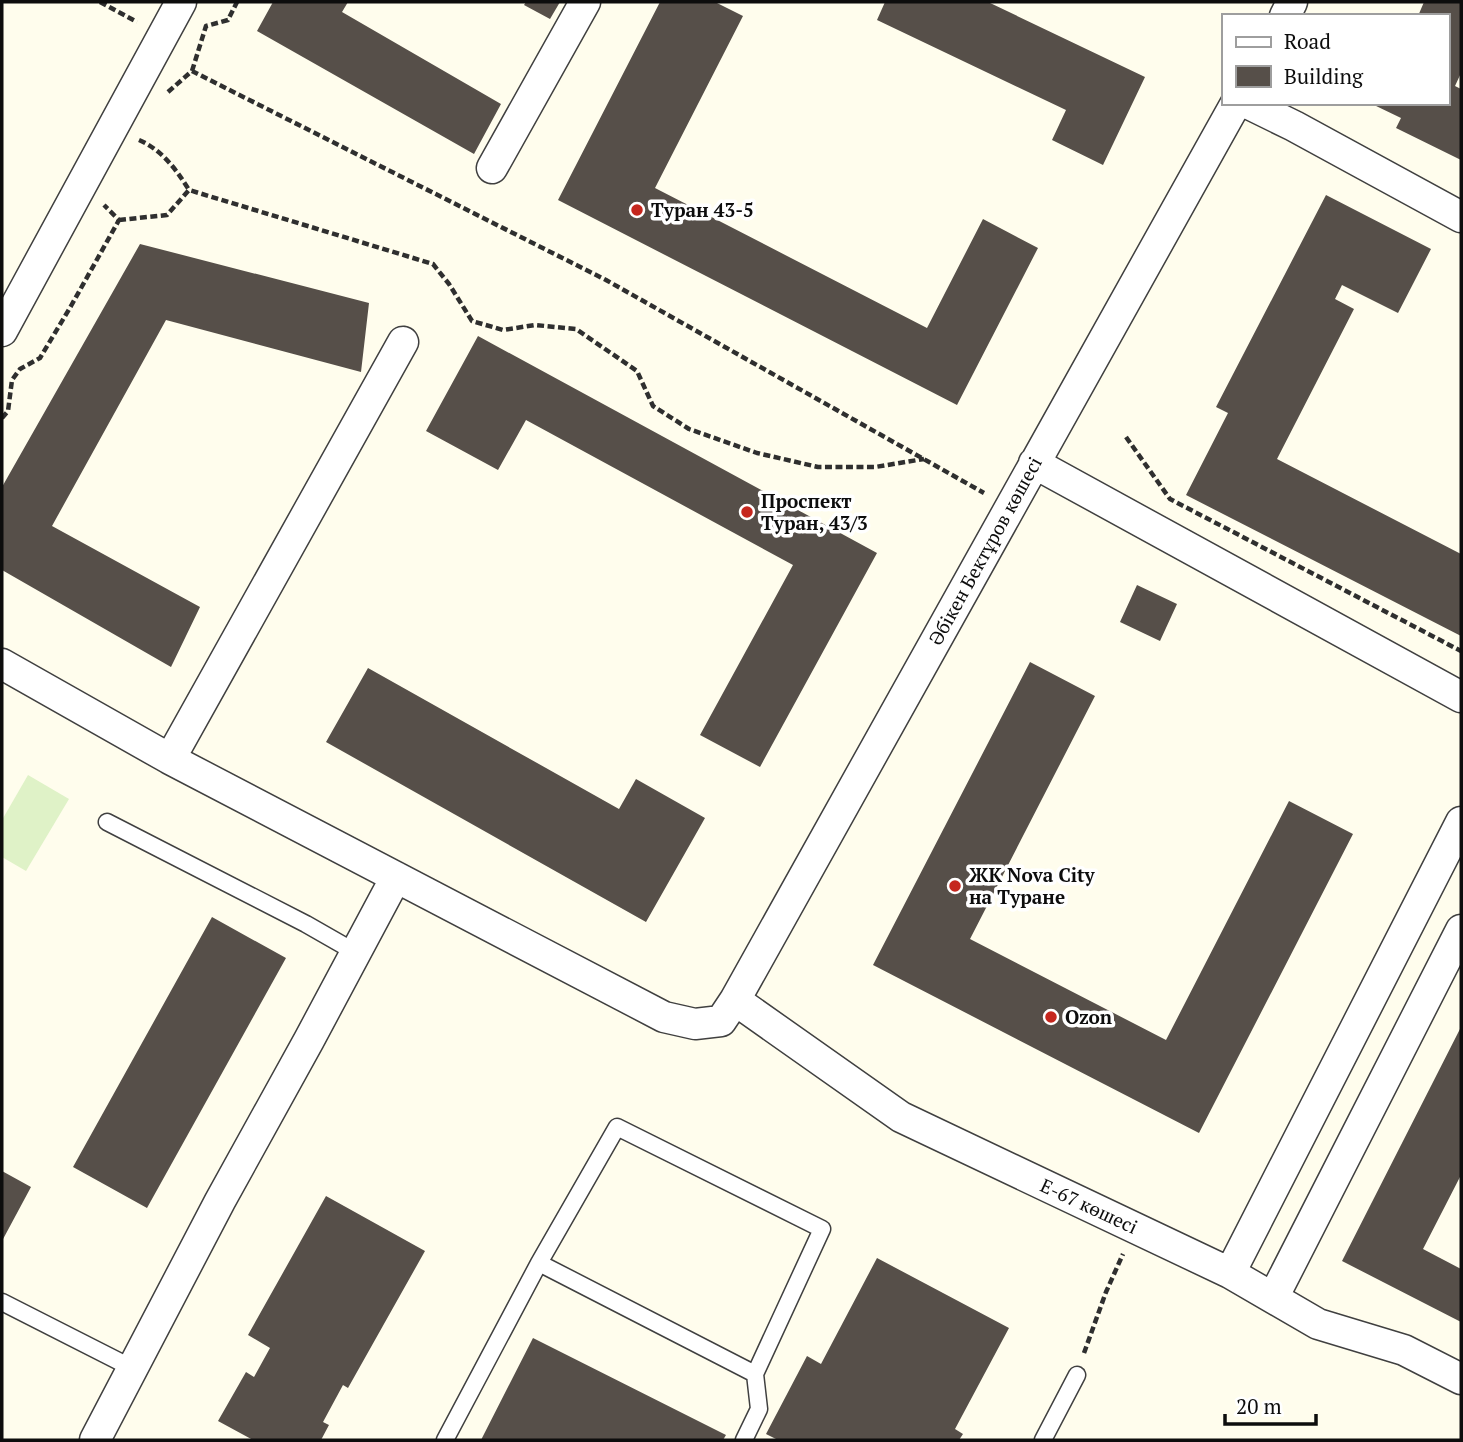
<svg xmlns="http://www.w3.org/2000/svg" width="1463" height="1442" font-family="'PT Serif',serif">
	<style>
		.pitch { fill: #dff2c7 }
		.building { fill: #564f49 }
		.lines { fill: none; stroke-linecap: round; stroke-linejoin: round }
		.service-casing { stroke: #404040; stroke-width: 19 }
		.minor-casing { stroke: #404040; stroke-width: 33 }
		.path { stroke: #2f2f2f; stroke-width: 4.5; stroke-dasharray: 7 3.5; stroke-linecap: butt }
		.service { stroke: #fff; stroke-width: 16 }
		.minor { stroke: #fff; stroke-width: 30 }
		.poi-dot { fill: #c5261d; stroke: #fff; stroke-width: 2.5 }
		.labels { text-anchor: middle; stroke-width: 7; stroke-linejoin: round; paint-order: stroke }
		.poi-label { font-size: 19px; font-weight: bold; fill: #0d0d0d; stroke: #fff; text-anchor: start }
		.street-label { font-size: 19px; fill: #0d0d0d; stroke: #fff }
	</style>
	<rect width="100%" height="100%" fill="#fffded"/>
	<path class="pitch" d="M28,775L69,799L26,871L2,857V820Z"/>
	<path class="building" d="M273,2H348L342,12L501,104L474,154L257,31Z
		M526,2H560L550,19L524,5Z
		M660,2H715L743,16L655,188L927,328L983,219L1038,248L957,405L558,200Z
		M885,2H988L1145,77L1103,165L1052,140L1066,110L877,20Z
		M1424,2H1461V73L1455,86L1461,89V160L1396,128L1401,118L1374,105L1375,103H1447V16H1418Z
		M1326,195L1431,249L1398,313L1342,285L1335,299L1354,309L1277,459L1461,554V636L1186,495L1228,413L1216,407Z
		M140,244L369,303L361,372L166,320L52,526L200,607L171,667L2,570V487Z
		M478,336L877,553L760,767L700,735L793,565L526,420L498,470L426,431Z
		M1137,585L1177,604L1160,641L1120,622Z
		M1030,662L1095,696L970,939L1166,1040L1289,801L1353,834L1199,1133L873,965Z
		M368,668L619,809L636,779L705,818L646,922L326,742Z
		M212,917L286,958L147,1208L73,1167Z
		M1461,1027V1175L1423,1249L1461,1269V1322L1342,1261Z
		M2,1171L31,1187L2,1241Z
		M326,1196L425,1251L348,1388L343,1385L323,1422L329,1425L321,1440H253L218,1421L246,1372L254,1377L270,1348L248,1335Z
		M877,1258L1009,1328L955,1429L963,1434L959,1440H778L766,1434L807,1356L821,1364Z
		M533,1338L726,1435L723,1440H481Z"/>
	<g class="lines">
		<g class="service-casing">
			<path id="service" d="M107,822L306,924L355,952
				M2,1302L132,1368
				M445,1440L539,1263L617,1127L822,1229L755,1374L539,1263
				M744,1440L759,1409L755,1374
				M1043,1440L1077,1375"/>
		</g>
		<g class="minor-casing">
			<path id="minor" d="M1285,16L1292,2
				M1247,103L1294,126L1461,217
				M492,168L585,2
				M2,331L181,2
				M1034,463L1461,697
				M2,664L170,759L664,1017L695,1024L721,1021L735,1000L1236,103
				M170,759L403,342
				M735,1000L901,1117L1230,1273L1318,1324L1404,1350L1461,1379
				M1230,1273L1461,822
				M1273,1298L1461,930
				M95,1440L220,1201L309,1040L396,877"/>
		</g>
		<path class="path" d="M100,2L137,22
			M192,71L206,26L228,20L237,2
			M168,92L192,71L606,280L984,493
			M139,140C162,150 176,169 189,190
			M119,220L167,215L189,190L433,264L449,284L472,321L503,330L535,325L576,329L637,371L653,406L689,429L757,453L818,467H875L924,459
			M2,418L8,411L12,380L20,369L40,358L71,306L119,220L104,205
			M1126,437L1170,499L1461,651
			M1084,1353L1106,1292L1123,1254"/>
		<use href="#service" class="service"/>
		<use href="#minor" class="minor"/>
	</g>
	<g class="poi-dot">
		<circle cx="637" cy="210" r="7"/>
		<circle cx="747" cy="512" r="7"/>
		<circle cx="955" cy="886" r="7"/>
		<circle cx="1051" cy="1017" r="7"/>
	</g>
	<g class="labels">
		<g class="poi-label">
			<text x="651" y="217">Туран 43-5</text>
			<text x="761" y="508">Проспект<tspan x="761" dy="22">Туран, 43/3</tspan></text>
			<text x="969" y="882">ЖК Nova City<tspan x="969" dy="22">на Туране</tspan></text>
			<text x="1065" y="1024">Ozon</text>
		</g>
		<g class="street-label">
			<text transform="translate(985 551) rotate(-61)" y="7">Әбікен Бектұров көшесі</text>
			<text transform="translate(1089 1206) rotate(25)" y="7">Е-67 көшесі</text>
		</g>
	</g>
	<rect width="1463" height="1442" fill="none" stroke="#0d0d0d" stroke-width="7"/>
	<rect x="1222" y="14" width="228" height="91" fill="#ffffff" stroke="#9e9e9e" stroke-width="2"/>
	<rect x="1236" y="37" width="35" height="10" fill="#ffffff" stroke="#9e9e9e" stroke-width="2"/>
	<text x="1284" y="49" font-size="21" fill="#0d0d0d">Road</text>
	<rect x="1236" y="66" width="35" height="21" fill="#564f49" stroke="#9e9e9e" stroke-width="2"/>
	<text x="1284" y="84" font-size="21" fill="#0d0d0d">Building</text>
	<path d="M1225 1414v10h91v-10" fill="none" stroke="#0d0d0d" stroke-width="3.5"/>
	<text x="1236" y="1414" font-size="21" fill="#0d0d0d" stroke="#ffffff" stroke-width="5" paint-order="stroke">20 m</text>
</svg>
